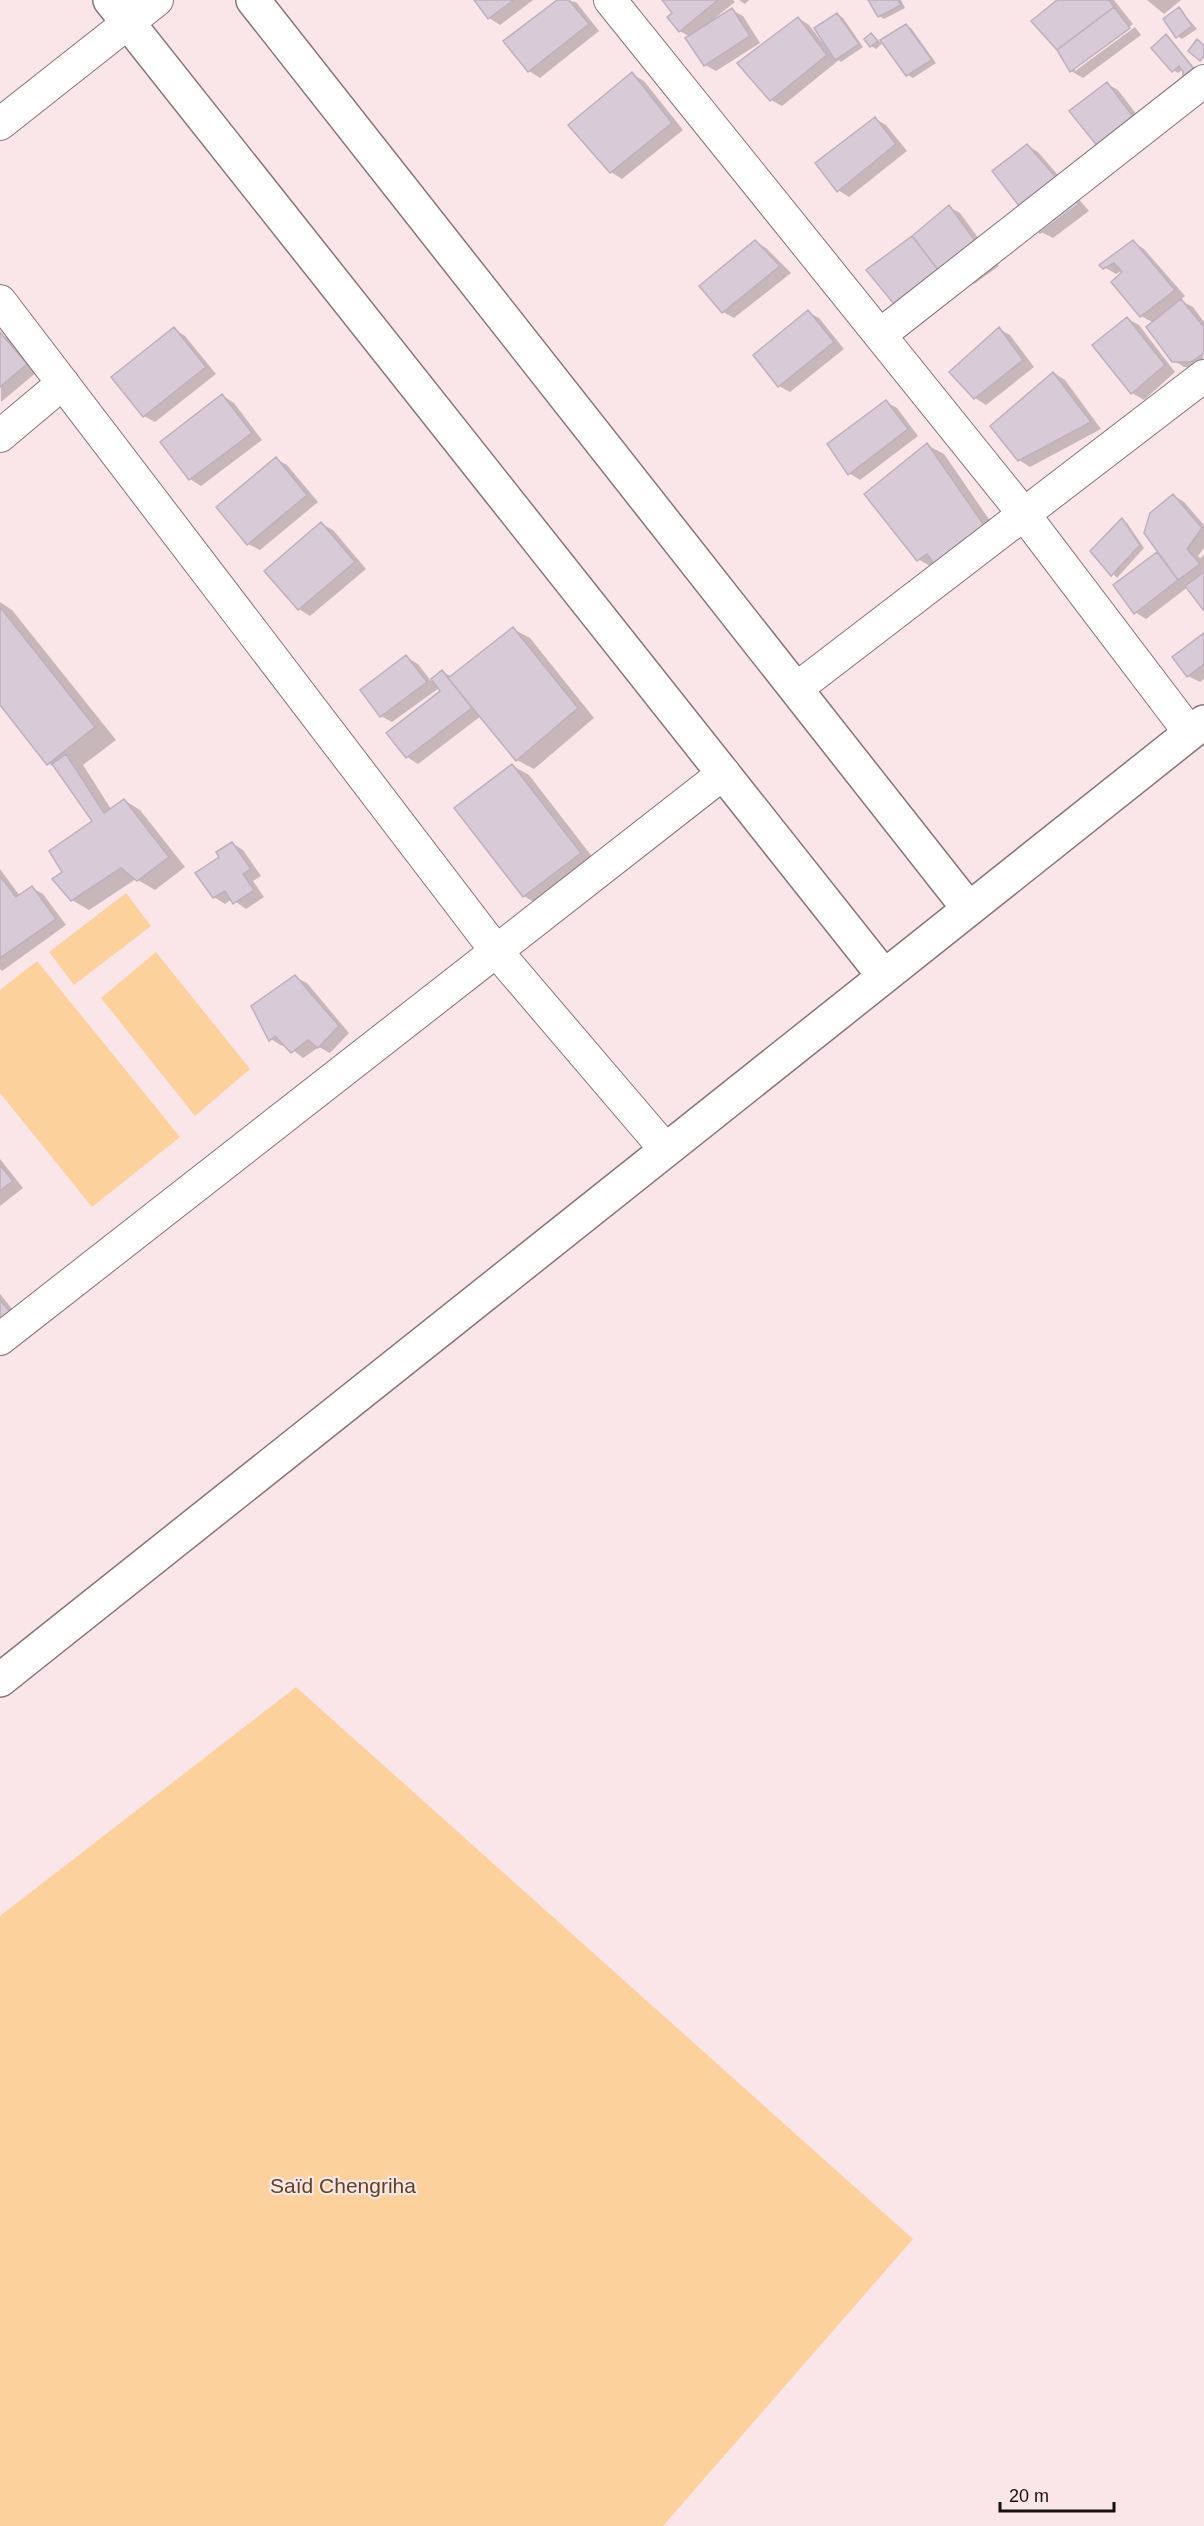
<svg xmlns="http://www.w3.org/2000/svg" width="1204" height="2526" font-family="Helvetica,sans-serif">
	<style>
		.green { fill: #fcd19c }
		.shadow { fill: #0003 }
		.building { fill: #d8cad6; stroke: #beb0bc; stroke-width: 1.5 }
		.lines { fill: none; stroke-linecap: round; stroke-linejoin: round }
		.street-casing { stroke: #877579; stroke-width: 34 }
		.secondary-casing { stroke: #877579; stroke-width: 36 }
		.street { stroke: #fff; stroke-width: 32 }
		.secondary { stroke: #fff; stroke-width: 33 }
		.labels { text-anchor: middle; stroke-width: 4.5; stroke-linejoin: round; paint-order: stroke }
		.park-label { font-size: 21px; fill: #5e431f; stroke: #fae5e9 }
	</style>
	<rect width="100%" height="100%" fill="#fae5e9"/>
	<path class="green" d="M126,893L151,926L74,985L49,952Z
		M156,952L250,1069L195,1116L101,998Z
		M37,961L180,1137L92,1207L0,1093V990Z
		M296,1687L913,2239L663,2526H0V1916Z"/>
	<path class="shadow" d="M475,0H533L500,25L489,18Z
		M559,0L576,2L599,31L540,78L529,71Z
		M664,0H733L735,2L716,17L717,19L732,10L743,16L760,43L716,71L705,65L690,37L680,31L674,13Z
		M739,0H749L745,4Z
		M870,0H901L905,8L884,19L879,16Z
		M1059,0H1114L1133,24L1075,67V71L1135,27L1141,35L1083,78L1071,71L1058,49Z
		M1147,0H1181L1164,14Z
		M1179,8L1197,29L1182,39L1177,36Z
		M838,15L843,18L863,47L841,62L839,60L782,106L771,100L798,18L809,25L823,43Z
		M906,25L911,28L936,63L913,78L908,75L884,42L876,49L871,46L872,35L880,42Z
		M1166,36L1171,39L1204,80L1185,68L1178,73L1173,70Z
		M632,74L644,81L683,130L622,179L611,172L570,125Z
		M1107,84L1118,90L1156,140L1119,163Z
		M875,119L886,125L907,151L849,197L838,190Z
		M1027,145L1038,152L1089,211L1053,238L1041,232Z
		M949,207L960,213L999,266L974,284L962,278L868,270Z
		M755,241L766,248L791,273L734,318L723,312Z
		M1133,242L1144,249L1185,296L1180,300L1193,307L1204,322L1203,368L1184,367L1173,360L1154,323L1141,316L1127,268L1116,274L1104,267Z
		M808,312L819,318L844,349L790,392L779,386Z
		M1128,319L1139,325L1175,372L1144,400L1132,393L1095,345Z
		M174,329L185,336L216,374L155,422L144,416Z
		M999,329L1010,335L1034,367L986,405L975,398Z
		M0,334L11,340L38,371L1,402Z
		M1054,373L1065,380L1101,429L1030,467L1019,460Z
		M223,396L234,403L262,440L201,486L190,479Z
		M886,402L897,408L918,436L860,480L849,473Z
		M927,445L944,454L1004,541L935,569L918,559Z
		M276,459L287,465L318,502L260,550L248,544Z
		M1173,495L1184,502L1204,525V548L1198,556L1200,558L1204,555V609L1188,587L1146,619L1135,612L1115,585L1159,553Z
		M1122,520L1127,523L1144,548L1117,578L1092,551Z
		M322,524L333,530L366,569L310,616L299,609Z
		M0,602L12,610L116,740L83,765L111,809L124,800L140,810L185,867L155,890L136,879L89,910L72,900L64,872L94,822L57,769L48,763L0,702Z
		M513,629L530,638L594,718L534,769L517,760L481,716L418,764L407,757L442,692L439,688L392,722L381,716L406,657L418,664L431,681L443,672L452,677Z
		M1204,635V679L1200,682L1188,676Z
		M513,766L529,775L597,863L540,906L524,896Z
		M232,843L243,850L261,876L253,881L264,897L246,909L232,899L225,904L214,897L221,857Z
		M0,869L20,896L32,888L43,894L66,925L2,971L0,969Z
		M295,977L307,983L349,1033L330,1053L319,1047L303,1058L284,1043L282,1046L271,1039Z
		M0,1159L23,1188L0,1206Z
		M0,1294L22,1321L0,1339Z"/>
	<path class="building" d="M474,0H514L488,19Z
		M557,0H569L589,24L528,72L503,41Z
		M662,0H718L679,32L667,17L672,13Z
		M868,0H898L901,5L878,17Z
		M1057,0H1109L1114,7L1057,50L1031,21Z
		M1114,7L1130,28L1070,72L1057,50Z
		M1179,7L1192,26L1176,38L1163,19Z
		M732,8L750,36L704,66L685,38Z
		M837,13L859,44L835,60L814,28Z
		M798,17L827,55L770,101L737,63Z
		M906,24L932,60L906,76L880,40Z
		M871,33L878,41L870,47L864,39Z
		M1166,34L1204,82L1183,87V71L1179,66L1172,72L1151,48Z
		M1197,39L1204,45V56L1200,61L1188,51Z
		M632,72L672,123L610,173L568,125Z
		M1107,82L1146,134L1107,158L1069,111Z
		M875,117L896,144L837,192L815,163Z
		M1027,144L1079,204L1040,233L992,171Z
		M949,205L988,259L942,275L912,236Z
		M912,236L942,275L904,316L866,270Z
		M755,240L780,266L722,313L699,286Z
		M1133,240L1175,290L1140,317L1111,282L1122,272L1114,263L1103,269L1099,265Z
		M1181,299L1204,327V353L1191,362H1172L1146,327Z
		M808,310L834,342L778,387L753,355Z
		M1127,317L1165,365L1131,394L1092,345Z
		M174,327L206,367L143,417L111,377Z
		M999,327L1023,360L974,399L949,372Z
		M0,332L27,364L0,387Z
		M1053,372L1091,422L1018,461L990,426Z
		M222,394L252,433L189,480L160,442Z
		M886,400L908,429L848,475L827,444Z
		M927,443L988,531L937,568L927,554L917,561L864,494Z
		M276,457L307,495L247,545L216,507Z
		M1173,494L1202,528L1187,549L1200,564L1178,580L1144,533L1150,513Z
		M1122,518L1140,545L1111,576L1090,551Z
		M321,522L355,562L298,610L264,571Z
		M1157,552L1178,580L1134,614L1113,585Z
		M1204,572V611L1185,586Z
		M0,607L95,727L47,765L0,705Z
		M513,627L578,708L516,761L448,678Z
		M1204,633V664L1187,677L1172,657Z
		M406,655L427,682L380,717L360,690Z
		M442,670L472,708L406,758L386,733L440,691L431,679Z
		M66,754L104,813L124,799L169,857L137,881L121,868L71,901L52,879L62,872L49,851L92,821L52,764Z
		M512,764L581,853L523,897L454,808Z
		M232,842L251,869L243,874L254,890L233,904L225,891L213,898L195,873L219,857L216,852Z
		M0,876L16,897L32,886L56,919L0,958Z
		M295,975L339,1026L318,1048L308,1040L291,1053L275,1036L269,1041L251,1006Z
		M0,1165L13,1181L0,1191Z
		M0,1300L12,1314L0,1323Z"/>
	<g class="lines">
		<g class="street-casing">
			<path id="street" d="M610,0L1023,513L1190,733
				M0,124L157,0
				M0,301L497,952L666,1150
				M880,335L1204,81
				M0,436L63,383
				M796,689L1204,376
				M0,1339L724,773"/>
		</g>
		<g class="secondary-casing">
			<path id="secondary" d="M110,0L884,976
				M253,0L969,909
				M0,1680L1204,722"/>
		</g>
		<use href="#street" class="street"/>
		<use href="#secondary" class="secondary"/>
	</g>
	<g class="labels">
		<g class="park-label">
			<text x="343" y="2193">Saïd Chengriha</text>
		</g>
	</g>
	<path d="M1000 2502v9h114v-9" fill="none" stroke="#171012" stroke-width="3"/>
	<text x="1009" y="2502" font-size="18" fill="#171012" stroke="#fae5e9" stroke-width="4.5" paint-order="stroke">20 m</text>
</svg>
